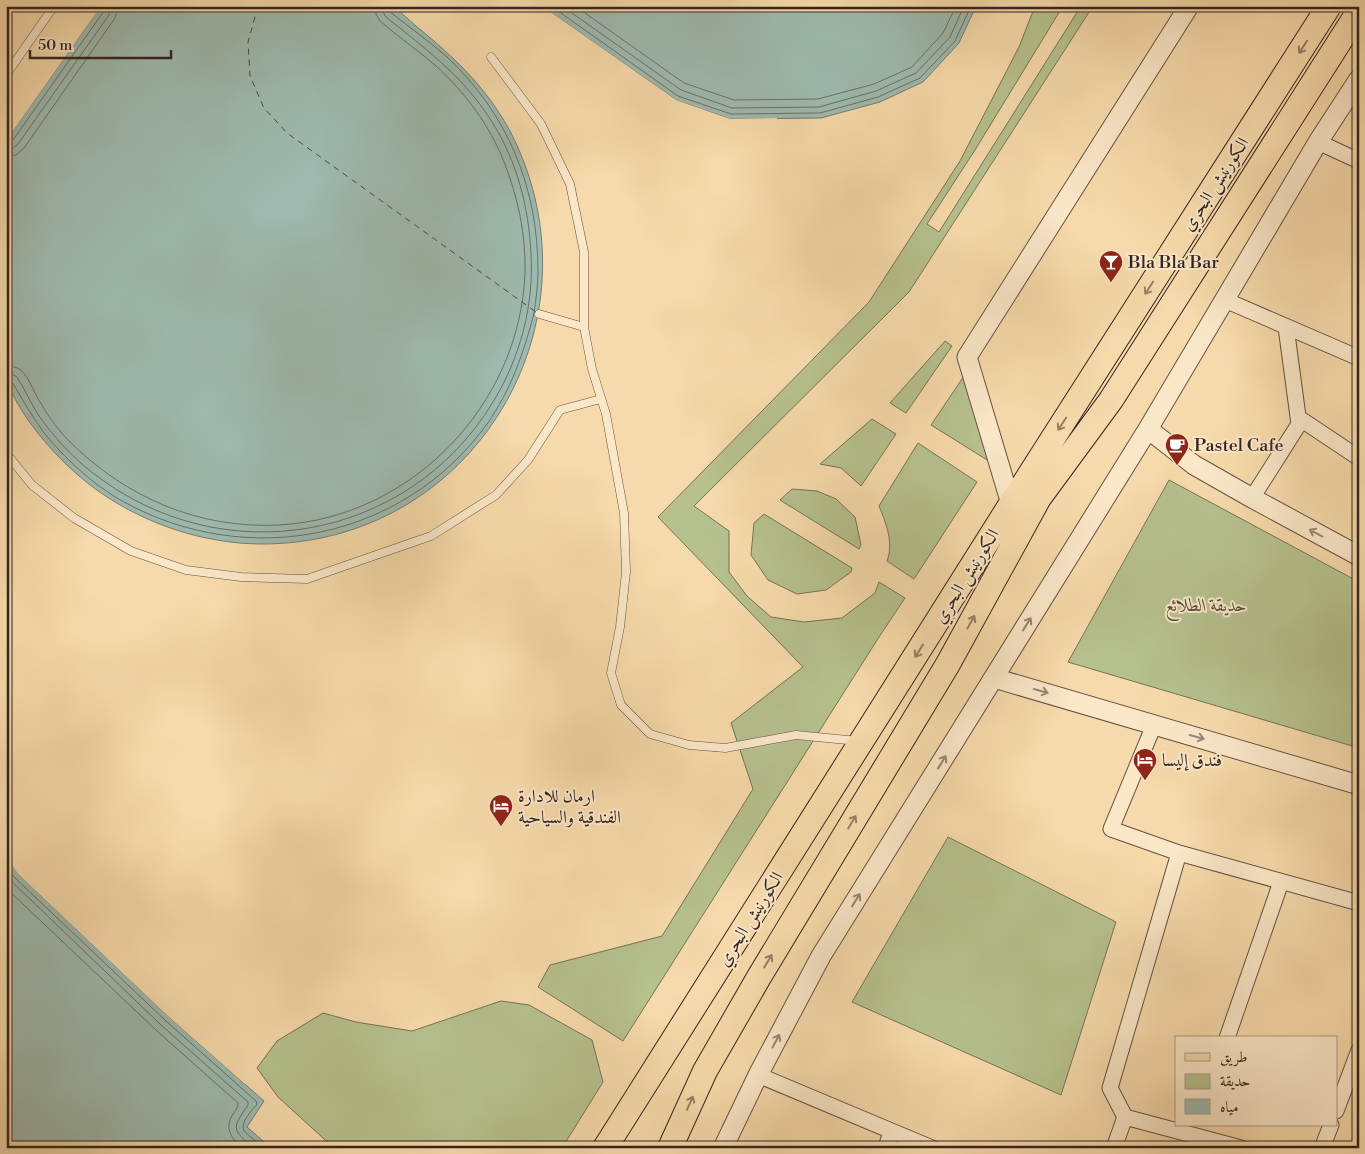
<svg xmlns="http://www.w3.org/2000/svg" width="1365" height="1154" font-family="'Libre Bodoni',Amiri,serif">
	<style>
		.green { fill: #b6c18e; stroke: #757356 }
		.water { fill: #9ebab0; stroke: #747e76 }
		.pier { fill: #f7daab }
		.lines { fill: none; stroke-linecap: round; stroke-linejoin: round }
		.shore { stroke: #697068; stroke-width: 1 }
		.ferry { stroke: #4e4a43; stroke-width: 1; stroke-dasharray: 6 5; stroke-linecap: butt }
		.service-casing { stroke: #655242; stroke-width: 9 }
		.minor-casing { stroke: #655242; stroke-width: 17 }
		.tertiary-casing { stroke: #655242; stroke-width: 21 }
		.primary-casing { stroke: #34251f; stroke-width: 26 }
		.service { stroke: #fae7c8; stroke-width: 8 }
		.minor { stroke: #fae7c8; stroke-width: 15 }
		.tertiary { stroke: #fae7c8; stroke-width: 19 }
		.primary { stroke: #f7daab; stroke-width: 24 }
		.oneway { stroke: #968065 }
		.oneway2 { stroke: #978674 }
		.labels { text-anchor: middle; stroke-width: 4; stroke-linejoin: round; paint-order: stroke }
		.street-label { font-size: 18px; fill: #34251f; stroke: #fae7c8 }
		.poi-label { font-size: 18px; fill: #34251f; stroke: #fae7c8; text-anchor: start }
		.park-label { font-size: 18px; font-style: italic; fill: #544c3b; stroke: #fae7c8 }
	</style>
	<rect width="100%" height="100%" fill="#f7daab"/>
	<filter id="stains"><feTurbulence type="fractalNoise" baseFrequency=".004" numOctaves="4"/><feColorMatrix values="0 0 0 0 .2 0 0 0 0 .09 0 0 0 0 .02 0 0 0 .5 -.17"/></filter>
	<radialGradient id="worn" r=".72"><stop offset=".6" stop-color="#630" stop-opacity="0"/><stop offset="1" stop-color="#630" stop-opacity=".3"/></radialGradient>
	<path class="green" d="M1035,6H1063L975,150L927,224L939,232L1081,6H1093L909,292L694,506L729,531V572L747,596L771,617L804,622L842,618L875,593L879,582L905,598L879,637L623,1041L538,987L550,965L662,936L753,789L731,723L803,667L658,517L869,302L960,161L1019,47Z
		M945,341L952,346L906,413L890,403Z
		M970,367L1000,468L931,425Z
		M872,419L896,434L861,486L841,468L820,464Z
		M918,443L977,482L914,579L887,561C894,543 886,523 879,506Z
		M1169,480L1359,582V748L1068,662Z
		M792,489L817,491L836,499L855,517L861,545L859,549L780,500Z
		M764,514L852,568L851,572L826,590L797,594L768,580L751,555L754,523Z
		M948,837L1116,922L1061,1095L852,1002Z
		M501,1001L529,1005L592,1040L603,1082L562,1148H334L278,1097L257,1068L277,1041L323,1013L356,1022L412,1031Z"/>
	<path class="water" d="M101,6C176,6 251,6 326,6C342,6 358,6 375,6C380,6 386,5 391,6C397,8 410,21 416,26C454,57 488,89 511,133C607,322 473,546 259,544C203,543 148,525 101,493C65,468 25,425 8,384C3,371 6,336 6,320C6,261 6,202 6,143L10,135Z
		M542,6H976L959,43L923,82L880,102L821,118L730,119L676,100Z
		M6,856L18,874L169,1017L264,1101L247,1127L271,1148H6Z"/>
	<path class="pier" d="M98,6H101L10,135L6,143L8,133Z
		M540,6H542L676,100L730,119L777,118V121H730L675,103Z
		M6,854L20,872L171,1015L246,1082L245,1084L169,1017L18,874L6,856Z"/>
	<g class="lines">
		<path class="shore" d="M388,6L390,12C409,27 429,41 447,57C508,114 538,188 538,271C538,285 536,299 534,313
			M551,6L678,96L731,114L820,113L878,97L920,78L955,41L971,6
			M562,6L681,90L732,108L819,107L876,91L916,73L950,37L964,6
			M575,6L684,83L734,100L818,99L874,84L912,67L943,33L956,6
			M6,143L13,140L104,11L105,6
			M6,149L13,148L18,144L109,15L111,6
			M6,156L16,155L24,148L115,18L118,6
			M6,366C12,366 16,367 21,370C30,379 35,395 42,405C49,418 60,432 70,442C127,498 199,529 279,525C411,518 520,405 525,273C526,235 518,197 504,162C490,126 465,92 436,66C418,50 398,37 380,21L376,14L375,6
			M6,373L12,374L17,377C24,388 30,401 37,413C52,435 72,457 93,473C222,574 408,542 493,402C520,358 534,306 531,254C529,208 517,161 492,122C465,78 426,49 386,17L383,12L382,6
			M6,379L12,382C26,405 39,430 59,450C78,470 100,489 124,502C248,570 403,540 487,424C511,390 524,352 534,313
			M6,865L15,878L166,1021L256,1101L257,1104C251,1112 240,1122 244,1131L263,1148
			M6,876L161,1025L248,1102V1105C232,1129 231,1128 253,1148
			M6,888L157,1031L238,1103C238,1108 236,1110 233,1114C224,1128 231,1138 242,1148"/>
		<path class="ferry" d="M258,6L248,42L250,76L264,108L287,133L536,312"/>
		<g class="service-casing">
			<path id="service" d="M491,57L541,124L570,184L584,252V327L592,369L606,414L624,513L626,572L620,627L611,673L621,705L650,734L689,745L725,748L796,735L858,741
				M6,75L54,6
				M539,314L584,327
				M6,453L32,485L74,518L131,551L186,570L241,577L307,579L431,536L496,495L528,460L560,410L601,399"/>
		</g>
		<g class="minor-casing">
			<path id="minor" d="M1318,142L1359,161
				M1225,300L1359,358
				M1299,418L1359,458
				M1252,498L1299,424L1286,327
				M1154,725L1111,829L1179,853L1359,903
				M1179,853L1110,1088L1125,1117L1241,1148
				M1227,1038L1281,882
				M758,1075L932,1148
				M1336,1111L1359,1050
				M886,1148L891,1131
				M1114,1148L1125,1117
				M1322,1148L1331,1125"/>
		</g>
		<g class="tertiary-casing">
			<path id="tertiary" d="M1148,429L1194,465L1252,498L1359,556
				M1011,504L967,357L1189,6
				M994,678L1359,785
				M723,1148L758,1075L821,956L1148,429L1318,142L1359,79"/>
		</g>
		<g class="primary-casing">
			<path id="primary" d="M605,1148L1011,504L1329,6
				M670,1148L705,1071L759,977L948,664L1039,498L1111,400L1359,11"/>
		</g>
		<use href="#service" class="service"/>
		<use href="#minor" class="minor"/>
		<use href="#tertiary" class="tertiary"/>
		<use href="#primary" class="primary"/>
	</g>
	<defs><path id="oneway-shaft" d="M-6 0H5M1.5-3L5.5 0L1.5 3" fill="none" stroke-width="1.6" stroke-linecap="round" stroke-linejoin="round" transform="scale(1.25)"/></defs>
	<g class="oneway">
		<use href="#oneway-shaft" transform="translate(1303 47) rotate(123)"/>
		<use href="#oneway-shaft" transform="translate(1149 288) rotate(123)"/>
		<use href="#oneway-shaft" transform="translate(1062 424) rotate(123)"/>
		<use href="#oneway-shaft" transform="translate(971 622) rotate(-61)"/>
		<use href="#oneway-shaft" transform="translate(919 651) rotate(122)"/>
		<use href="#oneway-shaft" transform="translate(852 822) rotate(-59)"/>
		<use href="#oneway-shaft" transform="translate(768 961) rotate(-59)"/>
		<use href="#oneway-shaft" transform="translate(690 1103) rotate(-66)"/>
	</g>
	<g class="oneway2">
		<use href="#oneway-shaft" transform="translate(1316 533) rotate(-152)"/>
		<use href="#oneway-shaft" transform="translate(1027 624) rotate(-58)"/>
		<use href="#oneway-shaft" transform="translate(1041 691) rotate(16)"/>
		<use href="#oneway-shaft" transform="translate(1197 737) rotate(16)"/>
		<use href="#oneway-shaft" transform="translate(942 762) rotate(-58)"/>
		<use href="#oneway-shaft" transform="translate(856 900) rotate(-58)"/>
		<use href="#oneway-shaft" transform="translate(776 1041) rotate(-62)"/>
	</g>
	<defs>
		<g id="bar-pin" transform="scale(1.25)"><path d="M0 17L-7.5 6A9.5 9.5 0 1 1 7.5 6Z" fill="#8f2418" stroke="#fae7c8"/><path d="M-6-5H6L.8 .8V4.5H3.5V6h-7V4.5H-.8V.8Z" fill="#fff"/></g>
		<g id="cafe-pin" transform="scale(1.25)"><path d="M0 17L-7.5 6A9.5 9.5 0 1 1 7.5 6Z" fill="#8f2418" stroke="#fae7c8"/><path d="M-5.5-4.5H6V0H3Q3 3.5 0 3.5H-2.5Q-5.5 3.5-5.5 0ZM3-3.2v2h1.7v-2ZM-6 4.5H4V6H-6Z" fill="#fff"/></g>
		<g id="hotel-pin" transform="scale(1.25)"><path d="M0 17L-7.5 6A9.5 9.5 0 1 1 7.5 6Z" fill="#8f2418" stroke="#fae7c8"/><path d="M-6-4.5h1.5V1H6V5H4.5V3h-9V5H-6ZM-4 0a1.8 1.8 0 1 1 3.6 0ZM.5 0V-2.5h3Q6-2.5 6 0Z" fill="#fff"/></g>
	</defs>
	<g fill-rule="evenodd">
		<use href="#bar-pin" x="1111" y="262"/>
		<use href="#cafe-pin" x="1177" y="445"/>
		<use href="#hotel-pin" x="1145" y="760"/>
		<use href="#hotel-pin" x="501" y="806"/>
	</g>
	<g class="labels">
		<g class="street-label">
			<text transform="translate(1215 184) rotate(-57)" y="6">الكورنيش البحري</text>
			<text transform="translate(966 576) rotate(-58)" y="6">الكورنيش البحري</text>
			<text transform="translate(750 919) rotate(-58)" y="6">الكورنيش البحري</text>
		</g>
		<g class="poi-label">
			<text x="1128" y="268">Bla Bla Bar</text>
			<text x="1194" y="451">Pastel Cafe</text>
			<text x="1162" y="766">فندق إليسا</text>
			<text x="518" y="802">ارمان للادارة<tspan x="518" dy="21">الفندقية والسياحية</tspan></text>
		</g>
		<g class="park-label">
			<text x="1206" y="611">حديقة الطلائع</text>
		</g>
	</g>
	<rect width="1365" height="1154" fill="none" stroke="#f7daab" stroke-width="25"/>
	<rect x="8" y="8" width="1350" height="1139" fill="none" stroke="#34251f" stroke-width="2.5"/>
	<rect x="12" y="12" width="1340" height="1129" fill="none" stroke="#34251f"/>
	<rect x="1175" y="1036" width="162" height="90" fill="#fae7c8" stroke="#ab9984"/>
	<rect x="1185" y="1053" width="25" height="8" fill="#f7daab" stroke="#ab9984"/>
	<text x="1220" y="1062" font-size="15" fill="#34251f">طريق</text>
	<rect x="1185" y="1074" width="25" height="15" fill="#b6c18e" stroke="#ab9984"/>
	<text x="1220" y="1086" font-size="15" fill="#34251f">حديقة</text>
	<rect x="1185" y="1099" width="25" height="15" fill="#9ebab0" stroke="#ab9984"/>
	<text x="1220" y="1112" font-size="15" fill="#34251f">مياه</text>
	<path d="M30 50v8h141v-8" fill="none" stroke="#34251f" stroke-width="2.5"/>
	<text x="38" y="50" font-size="15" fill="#34251f" stroke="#fae7c8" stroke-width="4" paint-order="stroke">50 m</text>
	<rect width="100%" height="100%" filter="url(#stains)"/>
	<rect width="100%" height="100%" fill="url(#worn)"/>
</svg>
